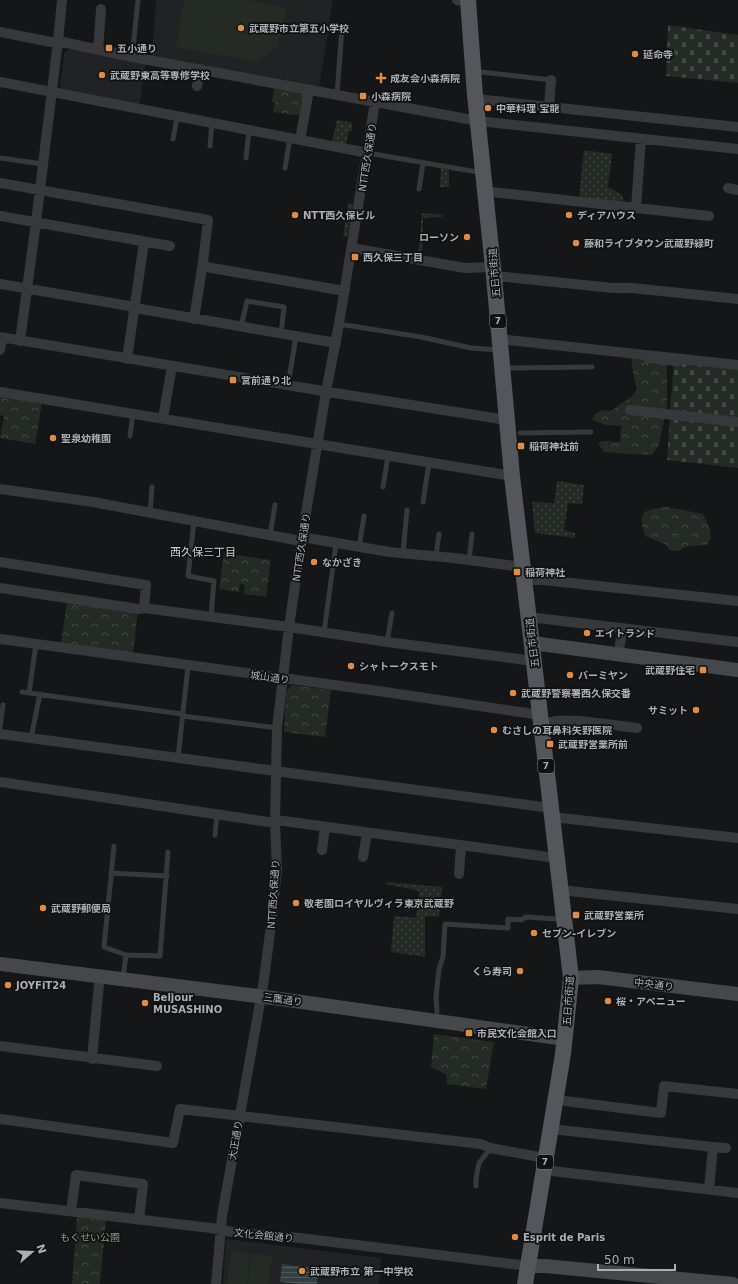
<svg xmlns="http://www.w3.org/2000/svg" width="738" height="1284" font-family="'DejaVu Sans','Noto Sans JP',sans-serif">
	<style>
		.built { fill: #212224 }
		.forest { fill: url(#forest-crowns) }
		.cemetery { fill: url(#cemetery-stones) }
		.garden { fill: url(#garden-dots) }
		.pitch { fill: #242b24 }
		.water { fill: url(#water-rules) }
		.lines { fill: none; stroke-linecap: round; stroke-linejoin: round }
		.lane { stroke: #37383b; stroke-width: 5 }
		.street { stroke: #37383b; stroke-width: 10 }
		.secondary { stroke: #45484b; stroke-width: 14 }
		.primary { stroke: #53565a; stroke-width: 16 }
		.poi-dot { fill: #de8c47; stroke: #101112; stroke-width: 1.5 }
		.labels { text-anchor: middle; stroke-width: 3.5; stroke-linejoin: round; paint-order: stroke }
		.shield { fill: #101112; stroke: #7b8084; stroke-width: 1 }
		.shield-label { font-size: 9px; font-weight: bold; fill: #a9afb5 }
		.poi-label { font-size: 10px; font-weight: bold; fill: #a9afb5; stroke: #101112; text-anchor: start }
		.street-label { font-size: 10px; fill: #a9afb5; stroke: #101112 }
		.park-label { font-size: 10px; fill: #869e82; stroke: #101112 }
		.neighbourhood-label { font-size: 11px; fill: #c9cdd2; stroke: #101112 }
	</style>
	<defs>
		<pattern id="forest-crowns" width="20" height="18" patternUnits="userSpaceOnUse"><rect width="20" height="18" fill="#242b24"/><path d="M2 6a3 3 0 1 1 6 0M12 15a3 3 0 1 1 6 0" fill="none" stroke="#414742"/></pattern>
		<pattern id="cemetery-stones" width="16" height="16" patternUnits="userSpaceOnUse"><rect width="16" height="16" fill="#242b24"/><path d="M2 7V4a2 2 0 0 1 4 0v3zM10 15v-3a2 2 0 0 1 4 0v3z" fill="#414742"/></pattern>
		<pattern id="garden-dots" width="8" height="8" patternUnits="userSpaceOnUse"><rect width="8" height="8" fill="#242b24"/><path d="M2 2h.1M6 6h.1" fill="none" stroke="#414742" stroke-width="1.8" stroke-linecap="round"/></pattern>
		<pattern id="water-rules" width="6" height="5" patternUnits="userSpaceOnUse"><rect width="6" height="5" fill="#343f42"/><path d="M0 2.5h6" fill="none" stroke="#4f585b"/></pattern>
	</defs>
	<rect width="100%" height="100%" fill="#151617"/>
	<path class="built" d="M156,0H333L319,88L152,57Z
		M70,48L146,63L139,105L61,90L60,87L64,54Z
		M226,1239L381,1258L379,1284H223Z"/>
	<path class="forest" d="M274,87L304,92L302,116L273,112L275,102H272Z
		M631,358L667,361V405L659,445L652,455L604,452L601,448L598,442L605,441L620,442L621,426L606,425L592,420L595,414L602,410L611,411L631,397L637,390L633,372Z
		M0,395L42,402L35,444L0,438L4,416L0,415Z
		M667,507L703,514L710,529L711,539L707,545L687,546L679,551L670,550L665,544L645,536C637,511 644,509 667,507Z
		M224,553L271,560L266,597L244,594L245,585L240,584L239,592L219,589Z
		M67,601L138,611L133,653L61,643Z
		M292,685L331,690L325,737L284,732L286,692Z
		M434,1034L494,1042L486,1089L447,1084V1075L431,1067Z
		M77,1217L106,1220L100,1284H72Z"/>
	<path class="cemetery" d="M668,25L738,35V83L666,76Z
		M674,361L738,369V419L670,411Z
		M670,417L738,425V468L667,460Z"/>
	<path class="garden" d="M337,120L352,123V131H349L346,144L332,142Z
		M584,150L612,154L608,187L622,195L624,203L579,198Z
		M441,168L449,170V187H440Z
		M348,203L353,204L347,237H343Z
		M422,213L443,215L442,217L423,218L422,254L418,256Z
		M557,481L584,485L582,504L568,503L564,530L575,533V538L535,533L532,502L554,503Z
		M387,882L442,887L439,917L427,916L425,918V957L391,952L394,916L416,918L419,891L386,884Z"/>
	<path class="pitch" d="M184,0H248L287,8L278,46L257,62L176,47Z
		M231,1251L250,1253L247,1284H227Z
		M251,1254L272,1256L268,1284H248Z"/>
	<path class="water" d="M282,1264L318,1269L317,1284H299L280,1282Z"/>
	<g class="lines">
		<path class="lane" d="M132,57L138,0
			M481,72L551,80
			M337,95L342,28
			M173,139L177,117
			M210,146L212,123
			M368,153L477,172
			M0,158L43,164
			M246,158L249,130
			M285,168L290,138
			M419,189L423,163
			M339,324L421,337L471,348L499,350
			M241,327L247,301L284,307L281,334
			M646,360L679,364L681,359
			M509,368L592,367
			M288,385L296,336
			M520,433L591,432
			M130,436L133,413
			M383,487L388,456
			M423,502L429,463
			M150,513L152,487
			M194,521L188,576L214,581L211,616
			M270,535L275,505
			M359,547L364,516
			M403,553L407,510
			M436,556L439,534
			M469,560L472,534
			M324,632L336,544
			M387,642L392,613
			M22,692L182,714
			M29,693L36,644
			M182,716L277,728
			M0,727L3,705
			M31,738L40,694
			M178,758L188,666
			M215,835L217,814
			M114,846L104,947L126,955L160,956L168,852
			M111,873L167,876
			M123,978L126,955
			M437,1012L436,997L439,969L443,957L445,924L508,928V919L521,920L526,917L556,919
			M476,1186V1179L479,1163L491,1148"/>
		<path class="street" d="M457,0L468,2
			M0,32L51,42L58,41L132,57L478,121L738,149
			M98,50L101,9
			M0,82L368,153
			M197,86L201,69
			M476,99L738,127
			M549,106L551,80
			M300,140L309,90
			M0,183L208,220L203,262L206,267L345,291
			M728,188L738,190
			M492,192L709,216
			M636,207L641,139
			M0,216L170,246
			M352,248L465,268L493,267
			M494,277H506L613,288H632L738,299
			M0,284L135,307L141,309L336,343
			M194,319L203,262
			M0,337L335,393L507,420
			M499,339L738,365
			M20,341L36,222L58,41L62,0
			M0,350L2,338
			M127,359L144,242
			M0,392C171,419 341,449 512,476
			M630,410L738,422
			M163,418L172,366
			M0,489L93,502L301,541
			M302,537L389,552L454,558L522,567
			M0,562L146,585L144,608
			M524,580H543L738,601
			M0,588L139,609L144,608L289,627L387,642L534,661
			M537,618L738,642
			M0,639L378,691L540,715
			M620,645L622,629
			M548,723C563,716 617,726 637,728
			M0,734L551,808
			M0,782L275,823
			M552,817L738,838
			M276,820L556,858
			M322,850L325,827
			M363,857L367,833
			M459,874L461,846
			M560,890L738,909
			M0,1046L157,1066
			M92,1059L99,984
			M565,1101L661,1113L664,1086L738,1094
			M0,1119L173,1143L180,1109L481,1144L490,1148L545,1158
			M551,1129L713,1147L709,1189
			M713,1147L726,1148
			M544,1170L738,1193
			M0,1203L211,1228L232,1232L300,1238L528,1266
			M71,1211L76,1175L143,1184L139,1220
			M216,1284L222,1216L263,986L270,933L277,870L275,823L277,728L289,627L302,537L326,392L339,324L375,102"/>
		<path class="secondary" d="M532,643L738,670
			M0,964L273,998L565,1039
			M571,978L598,977L738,994
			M528,1266H545L733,1284"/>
		<path class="primary" d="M468,0L475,95L494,277L512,476L571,978L563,1054L525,1284"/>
	</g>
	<g class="poi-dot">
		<circle cx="241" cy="28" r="4"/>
		<rect x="105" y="44" width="8" height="8" rx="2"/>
		<circle cx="635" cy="54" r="4"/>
		<circle cx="102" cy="75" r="4"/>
		<path d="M379 72h4v4h4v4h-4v4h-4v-4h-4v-4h4z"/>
		<rect x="359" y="92" width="8" height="8" rx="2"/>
		<circle cx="488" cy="108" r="4"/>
		<circle cx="295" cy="215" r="4"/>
		<circle cx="569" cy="215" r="4"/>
		<circle cx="467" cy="237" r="4"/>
		<circle cx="576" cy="243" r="4"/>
		<rect x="351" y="253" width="8" height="8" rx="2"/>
		<rect x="229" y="376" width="8" height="8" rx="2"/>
		<circle cx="53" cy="438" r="4"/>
		<rect x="517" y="442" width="8" height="8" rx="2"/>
		<circle cx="314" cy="562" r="4"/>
		<rect x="513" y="568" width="8" height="8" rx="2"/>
		<circle cx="587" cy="633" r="4"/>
		<circle cx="351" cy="666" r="4"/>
		<rect x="699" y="666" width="8" height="8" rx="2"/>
		<circle cx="570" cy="675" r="4"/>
		<circle cx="513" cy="693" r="4"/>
		<circle cx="696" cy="710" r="4"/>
		<circle cx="494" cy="730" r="4"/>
		<rect x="546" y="740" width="8" height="8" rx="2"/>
		<circle cx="296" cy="903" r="4"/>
		<circle cx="43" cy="908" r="4"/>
		<rect x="572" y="911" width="8" height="8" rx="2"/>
		<circle cx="534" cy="933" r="4"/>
		<circle cx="520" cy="971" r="4"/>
		<circle cx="8" cy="985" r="4"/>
		<circle cx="608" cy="1001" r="4"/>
		<circle cx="145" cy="1003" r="4"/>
		<rect x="465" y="1029" width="8" height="8" rx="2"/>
		<circle cx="515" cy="1237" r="4"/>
		<circle cx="302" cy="1271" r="4"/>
	</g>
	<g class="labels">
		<g class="shield">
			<rect x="490" y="314" width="16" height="14" rx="3"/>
			<rect x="538" y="759" width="16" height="14" rx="3"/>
			<rect x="537" y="1155" width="16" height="14" rx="3"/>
		</g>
		<g class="shield-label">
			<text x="498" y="324">7</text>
			<text x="546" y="769">7</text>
			<text x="545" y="1165">7</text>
		</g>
		<g class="poi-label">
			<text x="249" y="32">武蔵野市立第五小学校</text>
			<text x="117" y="52">五小通り</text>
			<text x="643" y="58">延命寺</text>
			<text x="110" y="79">武蔵野東高等専修学校</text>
			<text x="390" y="82">成友会小森病院</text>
			<text x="371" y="100">小森病院</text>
			<text x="496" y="112">中華料理 宝龍</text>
			<text x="303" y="219">NTT西久保ビル</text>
			<text x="577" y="219">ディアハウス</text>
			<text x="459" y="241" text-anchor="end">ローソン</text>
			<text x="584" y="247">藤和ライブタウン武蔵野緑町</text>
			<text x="363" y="261">西久保三丁目</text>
			<text x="241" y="384">宮前通り北</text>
			<text x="61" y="442">聖泉幼稚園</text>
			<text x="529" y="450">稲荷神社前</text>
			<text x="322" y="566">なかざき</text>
			<text x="525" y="576">稲荷神社</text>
			<text x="595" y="637">エイトランド</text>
			<text x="359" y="670">シャトークスモト</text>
			<text x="695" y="674" text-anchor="end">武蔵野住宅</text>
			<text x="578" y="679">バーミヤン</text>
			<text x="521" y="697">武蔵野警察署西久保交番</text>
			<text x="688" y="714" text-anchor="end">サミット</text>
			<text x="502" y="734">むさしの耳鼻科矢野医院</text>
			<text x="558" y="748">武蔵野営業所前</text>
			<text x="304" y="907">敬老園ロイヤルヴィラ東京武蔵野</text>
			<text x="51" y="912">武蔵野郵便局</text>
			<text x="584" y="919">武蔵野営業所</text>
			<text x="542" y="937">セブン-イレブン</text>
			<text x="512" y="975" text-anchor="end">くら寿司</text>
			<text x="16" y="989">JOYFiT24</text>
			<text x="153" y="1001">Beljour<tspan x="153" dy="12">MUSASHINO</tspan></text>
			<text x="616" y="1005">桜・アベニュー</text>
			<text x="477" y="1037">市民文化会館入口</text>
			<text x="523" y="1241">Esprit de Paris</text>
			<text x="310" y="1275">武蔵野市立 第一中学校</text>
		</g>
		<g class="street-label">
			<text transform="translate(367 157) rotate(-81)" y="4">NTT西久保通り</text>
			<text transform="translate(494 273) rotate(-95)" y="4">五日市街道</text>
			<text transform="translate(301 547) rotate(-81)" y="4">NTT西久保通り</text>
			<text transform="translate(532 643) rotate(-97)" y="4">五日市街道</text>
			<text transform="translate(270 677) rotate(8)" y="4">城山通り</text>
			<text transform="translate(273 894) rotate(-86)" y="4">NTT西久保通り</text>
			<text transform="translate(654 984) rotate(7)" y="4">中央通り</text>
			<text transform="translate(283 999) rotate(8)" y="4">三鷹通り</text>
			<text transform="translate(568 1001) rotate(-86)" y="4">五日市街道</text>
			<text transform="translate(235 1140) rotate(-80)" y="4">大正通り</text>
			<text transform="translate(264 1235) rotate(6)" y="4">文化会館通り</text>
		</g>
		<g class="park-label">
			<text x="90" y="1241">もくせい公園</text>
		</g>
		<g class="neighbourhood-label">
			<text x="203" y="556">西久保三丁目</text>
		</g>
	</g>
	<g transform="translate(32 1252) rotate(71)" stroke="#101112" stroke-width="3" paint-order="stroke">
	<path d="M0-3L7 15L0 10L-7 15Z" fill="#a9afb5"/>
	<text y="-6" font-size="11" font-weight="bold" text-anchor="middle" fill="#a9afb5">N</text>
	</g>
	<path d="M598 1264v6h77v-6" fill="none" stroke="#a9afb5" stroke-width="2"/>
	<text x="604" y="1264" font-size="12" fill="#a9afb5" stroke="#101112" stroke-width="3" paint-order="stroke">50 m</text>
</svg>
